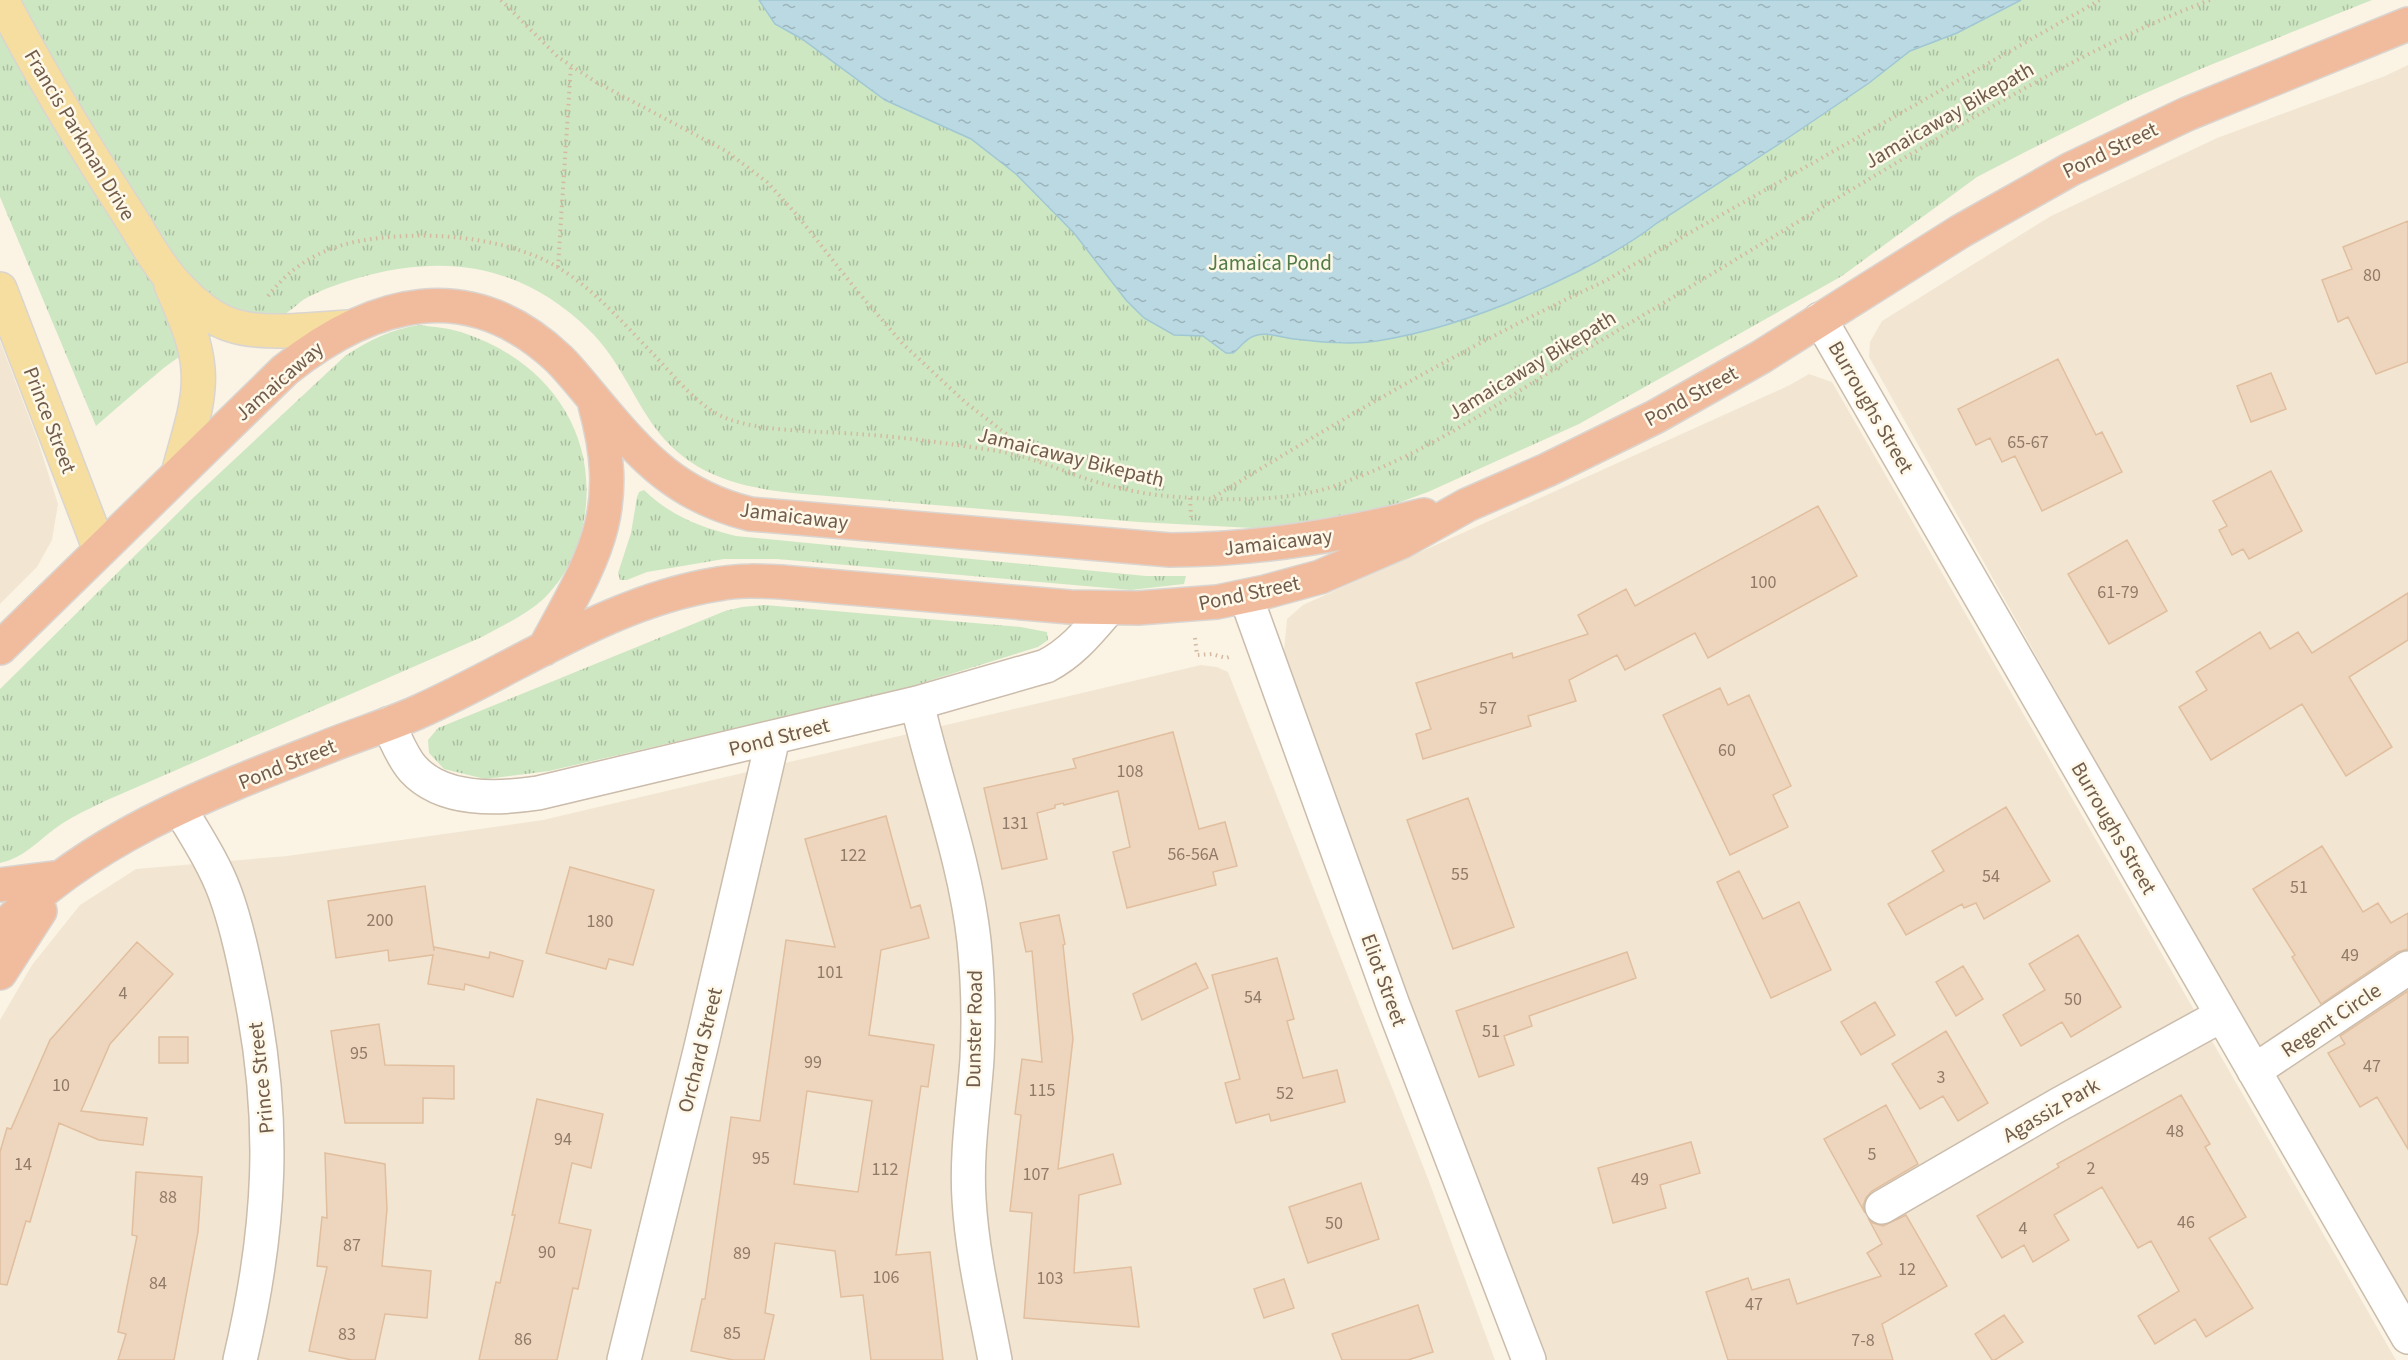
<svg xmlns="http://www.w3.org/2000/svg" width="2408" height="1360" font-family="'Source Sans 3',sans-serif">
	<style>
		.residential { fill: #f2e6d3 }
		.grass { fill: url(#grass-tufts) }
		.water { fill: url(#water-ripples); stroke: #a0c7d4; stroke-width: 1.5 }
		.building { fill: #eed5bd; stroke: #e0be9e; stroke-width: 1.5; fill-rule: evenodd }
		.lines { fill: none; stroke-linecap: round; stroke-linejoin: round }
		.minor-casing { stroke: #cbbcab; stroke-width: 36 }
		.major-casing { stroke: #dad5d0; stroke-width: 36 }
		.highway-casing { stroke: #dad5d0; stroke-width: 36 }
		.path { stroke: #d3b9a0; stroke-width: 4; stroke-dasharray: 1.5 4.5; stroke-linecap: butt }
		.minor { stroke: #fff; stroke-width: 33 }
		.major { stroke: #f5dea0; stroke-width: 33 }
		.highway { stroke: #f1bc9e; stroke-width: 33 }
		.labels { text-anchor: middle; stroke-width: 5; stroke-linejoin: round; paint-order: stroke }
		.number-label { font-size: 18px; fill: #907a68 }
		.street-label { font-size: 21px; fill: #715c4b; stroke: #fef8e9 }
		.park-label { font-size: 21px; fill: #527c47; stroke: #fef8e9 }
	</style>
	<defs>
		<pattern id="grass-tufts" width="24" height="20" patternUnits="userSpaceOnUse" patternTransform="scale(1.5)"><rect width="24" height="20" fill="#cee7c3"/><path d="M3 7l-1-3M5 7V3M7 7l1-3M15 17l-1-3M17 17v-4M19 17l1-3" fill="none" stroke="#acbea0"/></pattern>
		<pattern id="water-ripples" width="26" height="14" patternUnits="userSpaceOnUse" patternTransform="scale(1.5)"><rect width="26" height="14" fill="#bad9e3"/><path d="M2 4q2-2 4 0t4 0M15 11q2-2 4 0t4 0" fill="none" stroke="#9cb3ba"/></pattern>
	</defs>
	<rect width="100%" height="100%" fill="#fbf4e4"/>
	<path class="residential" d="M2408,65V1309L2195,940L1869,357L1870,342L1882,321L2051,216L2217,138L2385,76Z
		M0,341L38,441L58,504L52,540L37,567L0,604Z
		M1809,374L1832,382L2396,1360H1545L1428,1055L1316,743L1284,651L1287,619L1303,605L1788,386Z
		M1201,665L1217,667L1228,672L1427,1176L1495,1360H0V1020L32,965L80,905L136,869L287,856L543,820Z"/>
	<path class="grass" d="M0,0H2372L2203,68L2132,99L2041,144L1977,177L1842,276L1579,424L1428,492L1359,517L1308,525L1252,528L1138,522L803,494C738,488 684,475 647,416C628,386 615,355 589,330C512,255 424,252 328,288C319,292 311,295 303,300C295,306 287,315 277,317C267,320 255,312 245,315C235,318 224,329 215,334C198,345 181,355 165,367C142,386 119,406 96,426L0,197Z
		M420,325C434,327 448,328 461,332C539,357 593,421 586,505C583,536 572,568 550,592C533,612 505,624 482,637L105,801C91,808 77,814 63,823C41,837 27,857 0,863V689L193,498L345,356C369,340 392,329 420,325Z
		M644,490C671,516 700,527 736,536L1146,576H1186L1184,584L1131,590L777,559H724L647,572L627,580H620L618,573L631,533L637,497L639,492Z
		M765,605L1021,627L1047,632L1048,640L1038,647L896,691L549,771L485,779L444,769L429,753L428,740L438,728L725,611L742,607Z"/>
	<path class="water" d="M759,0H2021L1957,33L1910,51L1869,83L1782,142L1657,223C1633,242 1606,257 1579,271C1515,303 1448,330 1377,341C1350,345 1321,342 1294,339C1282,338 1266,331 1254,336C1245,339 1240,348 1233,353H1226L1203,336L1174,335L1144,318L1126,300L1074,233L1016,174L971,139L885,100L802,39L775,24Z"/>
	<path class="building" d="M2408,221V362L2376,374L2348,317L2338,322L2322,280L2352,269L2343,247Z
		M2058,359L2096,435L2102,432L2122,472L2042,511L2015,456L2002,462L1990,438L1976,445L1958,409Z
		M2271,373L2286,409L2251,422L2237,386Z
		M2271,471L2302,531L2249,559L2243,549L2232,555L2219,530L2227,526L2213,501Z
		M1818,506L1857,576L1708,658L1695,633L1625,670L1617,655L1569,680L1576,701L1528,716L1531,726L1423,759L1416,734L1431,729L1416,683L1512,653L1513,658L1588,634L1578,615L1626,589L1635,606Z
		M2127,540L2167,611L2109,644L2068,574Z
		M2408,593V640L2349,677L2392,747L2346,776L2302,704L2211,760L2179,707L2207,690L2196,672L2260,632L2270,649L2298,632L2312,653Z
		M1720,688L1728,705L1749,695L1791,786L1773,795L1788,827L1730,855L1663,715Z
		M1173,732L1199,829L1225,822L1237,866L1213,872L1216,885L1127,908L1113,852L1130,847L1118,791L1064,805L1063,803L1055,805V808L1037,813L1047,859L1002,869L984,788L1076,768L1073,759Z
		M1468,798L1514,927L1453,949L1407,820Z
		M2006,807L2050,881L1984,919L1976,903L1964,908L1962,904L1906,935L1888,904L1944,871L1932,851Z
		M886,816L911,908L920,905L929,938L881,950L869,1035L934,1045L928,1087L921,1086L896,1255L930,1252L943,1360H871L863,1295L841,1297L835,1251L775,1243L765,1313L774,1315L764,1360H733L691,1351L702,1299H705L731,1117L760,1121L786,940L835,947L805,839ZM807,1091L872,1101L858,1192L794,1184Z
		M2322,846L2363,912L2378,903L2391,923L2408,913V949L2398,952L2321,1004L2292,957L2295,955L2253,889Z
		M570,867L654,890L633,965L609,959L606,969L546,953Z
		M1739,871L1763,919L1799,902L1831,970L1771,998L1717,882Z
		M425,886L434,951V947L489,958L490,952L523,961L513,997L465,984L464,990L428,984L433,955L389,961L388,950L336,958L328,901Z
		M1059,915L1065,944L1063,945L1073,1039L1058,1169L1113,1154L1121,1184L1079,1195L1074,1273L1131,1267L1139,1327L1024,1318L1032,1213L1010,1211L1021,1115L1015,1114L1022,1059L1042,1062L1032,951L1026,952L1020,923Z
		M2078,935L2121,1007L2071,1037L2062,1022L2021,1046L2003,1015L2045,990L2029,964Z
		M137,942L173,974L110,1044L81,1111L147,1118L143,1145L99,1140L59,1123L30,1222L26,1221L7,1285L0,1284V1152L7,1128L11,1129L50,1040Z
		M1627,952L1636,978L1529,1016L1532,1026L1504,1036L1514,1065L1479,1077L1456,1011Z
		M1277,958L1294,1019L1287,1021L1303,1078L1337,1070L1345,1102L1271,1121L1269,1114L1236,1123L1225,1083L1240,1079L1212,975Z
		M1196,963L1208,988L1142,1020L1133,994Z
		M1963,966L1983,999L1956,1016L1936,982Z
		M2408,991V1149L2377,1097L2360,1107L2328,1053L2345,1044L2340,1036Z
		M1875,1002L1895,1035L1861,1055L1841,1022Z
		M379,1024L385,1065L454,1066V1099L423,1098V1123H345L331,1031Z
		M1946,1031L1988,1103L1958,1121L1943,1096L1920,1109L1892,1064Z
		M159,1037H188V1063H159Z
		M2181,1095L2210,1144L2205,1147L2246,1217L2209,1238L2253,1308L2206,1337L2195,1319L2155,1344L2138,1316L2179,1291L2151,1241L2138,1248L2102,1187L2054,1215L2069,1240L2033,1262L2024,1245L2002,1258L1977,1216L2059,1167L2057,1164Z
		M537,1099L603,1114L591,1168L572,1163L559,1223L591,1230L578,1289L573,1288L557,1360H479L496,1282L500,1283L515,1215H512Z
		M1886,1105L1918,1164L1872,1191L1866,1198L1863,1206L1865,1213L1824,1139Z
		M1691,1142L1700,1173L1660,1185L1666,1208L1613,1223L1598,1168Z
		M325,1153L385,1164L387,1209L382,1266L431,1271L427,1318L385,1314L375,1360H352L309,1351L327,1267L317,1266L322,1217L327,1218Z
		M136,1172L202,1177L198,1232L174,1360H118L126,1334L118,1332L137,1236L132,1235Z
		M1361,1183L1379,1239L1308,1263L1289,1207Z
		M1906,1215L1947,1286L1882,1324L1893,1360H1728L1706,1292L1748,1278L1752,1290L1789,1279L1797,1304L1881,1276L1867,1253L1882,1244L1868,1218L1873,1223L1883,1226Z
		M1284,1279L1294,1308L1264,1318L1254,1289Z
		M1418,1305L1433,1352L1408,1360H1342L1332,1334Z
		M2004,1315L2023,1342L1995,1360H1992L1975,1334Z"/>
	<g class="lines">
		<g class="minor-casing">
			<path id="minor" d="M1820,319L2408,1337
				M1246,597L1393,1005L1529,1360
				M917,703C935,781 965,860 974,941C978,980 979,1020 977,1059C974,1105 966,1152 969,1199C972,1253 985,1307 995,1360
				M388,724C396,739 402,757 413,769C443,802 498,799 538,793L917,703L1046,666C1073,652 1090,630 1109,608
				M180,809C196,836 214,863 225,893C236,923 243,955 249,986C277,1119 271,1228 240,1360
				M2254,1071L2408,968
				M1882,1207L2058,1105L2222,1015
				M624,1360L701,1047L773,738"/>
		</g>
		<g class="major-casing">
			<path id="major" d="M2,0C39,72 81,141 125,209C142,235 157,265 179,288C192,302 212,319 231,325C264,336 314,329 349,327
				M171,285C182,311 196,340 198,369C201,404 186,441 178,474
				M0,289L100,550"/>
		</g>
		<g class="highway-casing">
			<path id="highway" d="M0,648L285,370C373,300 469,274 559,359C573,373 585,389 598,404C644,459 678,496 750,514L1170,550C1257,550 1340,536 1424,515
				M544,649C594,557 625,513 595,405
				M0,885L61,877
				M0,931C87,838 213,791 329,746C359,734 389,725 418,712C517,668 610,601 718,584C739,580 760,581 781,582L1070,607L1138,608L1217,602L1265,592L1320,577L1401,542L1467,505L1547,470L1655,417L1761,357L1961,231L2071,169L2187,114L2408,24
				M0,973L40,911"/>
		</g>
		<path class="path" d="M501,0L558,57L596,82L726,151L767,182L797,215L858,292L903,344L965,402L1041,461
			M558,267L571,65
			M268,296C300,255 339,241 390,237C442,232 514,240 559,268C595,290 625,325 655,356C676,378 699,408 728,419C764,432 820,431 858,434C905,437 951,444 998,451C1027,456 1053,467 1081,477C1108,486 1137,493 1165,496C1213,500 1271,502 1317,491C1331,488 1344,482 1358,477C1439,446 1511,395 1585,350C1694,285 1802,219 1911,154C2008,97 2104,40 2210,0
			M1214,497C1340,420 1469,344 1603,282L2100,0
			M1190,498L1191,517
			M1195,638L1197,655L1212,654L1226,658L1232,656"/>
		<use href="#minor" class="minor"/>
		<use href="#major" class="major"/>
		<use href="#highway" class="highway"/>
	</g>
	<g class="labels">
		<g class="number-label">
			<text x="2372" y="281">80</text>
			<text x="2028" y="448">65-67</text>
			<text x="1763" y="588">100</text>
			<text x="2118" y="598">61-79</text>
			<text x="1488" y="714">57</text>
			<text x="1727" y="756">60</text>
			<text x="1130" y="777">108</text>
			<text x="1015" y="829">131</text>
			<text x="1193" y="860">56-56A</text>
			<text x="853" y="861">122</text>
			<text x="1460" y="880">55</text>
			<text x="1991" y="882">54</text>
			<text x="2299" y="893">51</text>
			<text x="380" y="926">200</text>
			<text x="600" y="927">180</text>
			<text x="2350" y="961">49</text>
			<text x="830" y="978">101</text>
			<text x="123" y="999">4</text>
			<text x="1253" y="1003">54</text>
			<text x="2073" y="1005">50</text>
			<text x="1491" y="1037">51</text>
			<text x="359" y="1059">95</text>
			<text x="813" y="1068">99</text>
			<text x="2372" y="1072">47</text>
			<text x="1941" y="1083">3</text>
			<text x="61" y="1091">10</text>
			<text x="1042" y="1096">115</text>
			<text x="1285" y="1099">52</text>
			<text x="2175" y="1137">48</text>
			<text x="563" y="1145">94</text>
			<text x="1872" y="1160">5</text>
			<text x="761" y="1164">95</text>
			<text x="23" y="1170">14</text>
			<text x="2091" y="1174">2</text>
			<text x="885" y="1175">112</text>
			<text x="1036" y="1180">107</text>
			<text x="1640" y="1185">49</text>
			<text x="168" y="1203">88</text>
			<text x="2186" y="1228">46</text>
			<text x="1334" y="1229">50</text>
			<text x="2023" y="1234">4</text>
			<text x="352" y="1251">87</text>
			<text x="547" y="1258">90</text>
			<text x="742" y="1259">89</text>
			<text x="1907" y="1275">12</text>
			<text x="886" y="1283">106</text>
			<text x="1050" y="1284">103</text>
			<text x="158" y="1289">84</text>
			<text x="1754" y="1310">47</text>
			<text x="732" y="1339">85</text>
			<text x="347" y="1340">83</text>
			<text x="523" y="1345">86</text>
			<text x="1863" y="1346">7-8</text>
		</g>
		<g class="street-label">
			<text transform="translate(1949 115) rotate(-30)" y="7">Jamaicaway Bikepath</text>
			<text transform="translate(80 135) rotate(59)" y="7">Francis Parkman Drive</text>
			<text transform="translate(2110 150) rotate(-26)" y="7">Pond Street</text>
			<text transform="translate(1532 365) rotate(-31)" y="7">Jamaicaway Bikepath</text>
			<text transform="translate(279 381) rotate(-41)" y="7">Jamaicaway</text>
			<text transform="translate(1691 396) rotate(-29)" y="7">Pond Street</text>
			<text transform="translate(1871 407) rotate(60)" y="7">Burroughs Street</text>
			<text transform="translate(50 420) rotate(69)" y="7">Prince Street</text>
			<text transform="translate(1071 457) rotate(14)" y="7">Jamaicaway Bikepath</text>
			<text transform="translate(794 516) rotate(7)" y="7">Jamaicaway</text>
			<text transform="translate(1278 542) rotate(-7)" y="7">Jamaicaway</text>
			<text transform="translate(1249 593) rotate(-12)" y="7">Pond Street</text>
			<text transform="translate(779 737) rotate(-14)" y="7">Pond Street</text>
			<text transform="translate(287 764) rotate(-22)" y="7">Pond Street</text>
			<text transform="translate(2114 828) rotate(60)" y="7">Burroughs Street</text>
			<text transform="translate(1384 980) rotate(70)" y="7">Eliot Street</text>
			<text transform="translate(2331 1020) rotate(-34)" y="7">Regent Circle</text>
			<text transform="translate(974 1029) rotate(-89)" y="7">Dunster Road</text>
			<text transform="translate(700 1050) rotate(-76)" y="7">Orchard Street</text>
			<text transform="translate(261 1078) rotate(-96)" y="7">Prince Street</text>
			<text transform="translate(2051 1110) rotate(-30)" y="7">Agassiz Park</text>
		</g>
		<g class="park-label">
			<text x="1270" y="270">Jamaica Pond</text>
		</g>
	</g>
</svg>
